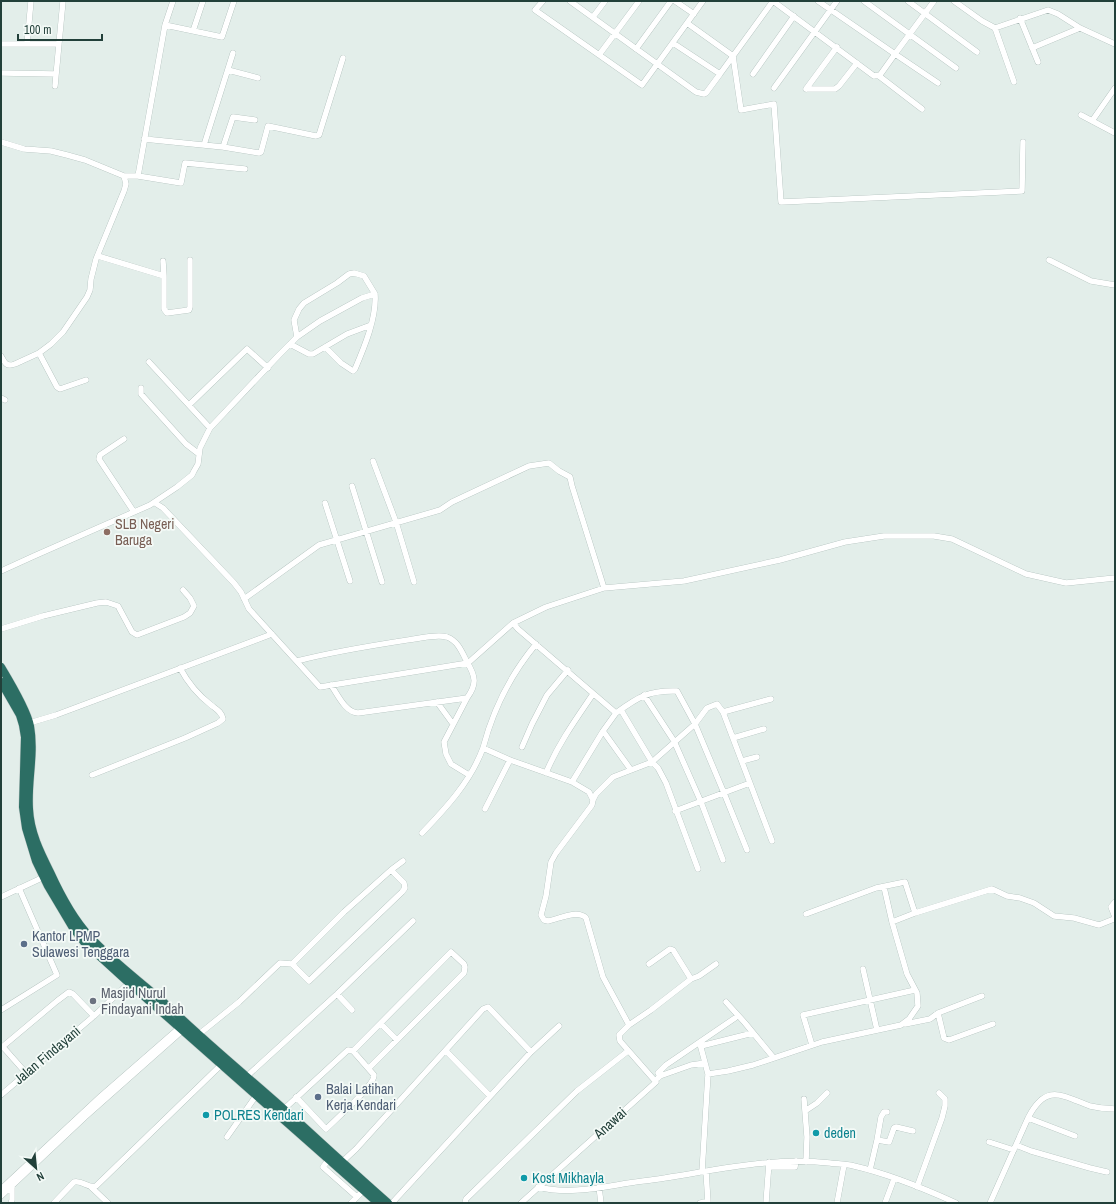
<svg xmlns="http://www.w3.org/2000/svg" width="1116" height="1204" font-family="'Archivo Narrow',sans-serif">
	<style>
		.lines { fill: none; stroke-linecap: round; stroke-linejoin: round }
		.minor-casing { stroke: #a5b6b2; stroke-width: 6 }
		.highway-casing { stroke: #c1cac8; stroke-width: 9 }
		.minor { stroke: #fff; stroke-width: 5.5 }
		.highway { stroke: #2c6e64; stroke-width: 8 }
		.education-dot { fill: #8d6e63; stroke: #f4faf7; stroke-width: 1.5 }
		.service-dot { fill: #5c6f8a; stroke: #f4faf7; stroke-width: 1.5 }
		.worship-dot { fill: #6b7280; stroke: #f4faf7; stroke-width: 1.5 }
		.culture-dot { fill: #0f9aa8; stroke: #f4faf7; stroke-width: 1.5 }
		.labels { text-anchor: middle; stroke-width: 3.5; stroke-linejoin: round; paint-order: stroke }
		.education-label { font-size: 14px; fill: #785e54; stroke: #f4faf7; text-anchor: start }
		.service-label { font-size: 14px; fill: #4e5e75; stroke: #f4faf7; text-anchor: start }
		.worship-label { font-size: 14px; fill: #5b616d; stroke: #f4faf7; text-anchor: start }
		.street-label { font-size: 14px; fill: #22403a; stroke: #f4faf7 }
		.culture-label { font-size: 14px; fill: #0d838f; stroke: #f4faf7; text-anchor: start }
	</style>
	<rect width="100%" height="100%" fill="#e3eeea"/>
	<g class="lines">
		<g class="minor-casing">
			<path id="minor" d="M543,1L535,10L642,85L703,1
				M570,1L696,92L704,94L706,93L720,74
				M675,1L694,14
				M818,1L895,54L934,1
				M864,1L956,68
				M908,1L977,52
				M954,1L982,21L995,28L1014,82
				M593,17L605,1
				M1020,18L1038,62
				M687,23L733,56L741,110L774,104L781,202L1022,191L1023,142
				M165,25L222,37L234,1
				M995,28L1048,10L1058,14L1080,28L1115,44
				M193,31L203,1
				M673,43L720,74L773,1L874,76L880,75L895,54L938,83
				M1,44H59
				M27,44L31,1
				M1032,48L1080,28
				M636,49L671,1
				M599,55L639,1
				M228,70L258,78
				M1,73L56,74
				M753,74L794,16
				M879,76L922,109
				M55,86L63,1
				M774,88L837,1
				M806,89H835L839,86L857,63
				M806,89L837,47
				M1081,115L1115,133
				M1092,121L1115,88
				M144,139L223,147L233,117L255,120
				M1,142L24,149L51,151L67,155L85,160L124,176L126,184L124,191L96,259L91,279L90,290L87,297L63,332L51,344L39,353L15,364C6,367 5,363 1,356
				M204,145L233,53
				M223,147L259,153L261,152L268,126L316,136L319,135L343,58
				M124,176H138L181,183L185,163L245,169
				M138,176L165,25L173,1
				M98,256L164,276V309L167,313L189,310L190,307V260
				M1049,260L1091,281L1115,285
				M163,261L164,276
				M297,337L294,320L299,309L304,303L337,283L349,274L354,273L364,276L375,294
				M290,344L309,354H313L347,334L371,325
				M39,353L57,387L60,389L86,380
				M149,362L210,428
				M141,388V394L149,403L186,444L199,454
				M1,398L5,400
				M189,405L247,349L268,368
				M124,439L100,455L99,459L134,512
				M373,461L396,522L414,582
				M352,486L382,582
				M155,503L163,508L234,583L241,592L249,609L320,687L468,663L513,623
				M325,503L350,581
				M1,571L34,556L150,505L177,487L192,475L194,471L198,464L200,448L210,428L279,355L297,337L320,321L362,298L375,294C377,317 364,348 355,369L353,371L341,363L325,347
				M244,599L319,545L440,510L452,502L529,466L549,463L559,471L570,477L572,486L604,588
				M1,629L43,616L97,603L106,602L118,606L132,632L137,635L184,617L190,613L194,606L190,598L183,590
				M297,661C335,651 375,645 414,639C423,638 437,634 447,637C458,641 462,652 467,662C476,677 477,684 467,698L358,713C345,712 338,695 331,685
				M644,695L674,741L701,802L723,860
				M467,698L444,742L446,754L451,764L469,775
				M437,702L453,724
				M621,710L652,762L658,768L666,783L698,869
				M723,712L771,699
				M616,713C638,697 649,690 677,691L695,724L724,793L747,850
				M26,724L56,715L272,634
				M603,731L631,770
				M733,738L764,729
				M522,747L532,724L547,695L568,670
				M483,748C493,710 511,674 536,644
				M742,761L757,757
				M546,773C558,744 576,719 593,694
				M92,775L185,738L218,723L223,719C222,712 216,709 211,705C198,695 188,683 180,668
				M572,782L603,731L616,713L518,629L513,623L546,607L604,588L684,581L780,560L845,542L884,536H934L952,539L1026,574L1066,583L1115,578
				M593,800L596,794L613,777L652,762L695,724L707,708L717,704L723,712L772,841
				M485,809L510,760
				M675,811L750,783
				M422,833C446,808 471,781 483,748L510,760L572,782L589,792L593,800L592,805L556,853L551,862L546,896L541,915L544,920L548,921C559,919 577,909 586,918L603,977L629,1025L619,1035L620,1041L656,1082L521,1203
				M391,870L403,861
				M1,897L46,876
				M806,914L876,888L905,882L915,913L992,889L1007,896L1020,898L1034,903L1054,916L1074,918L1099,925L1114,919L1115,917L1111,907L1115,902
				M892,922L915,913
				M649,964L670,949L673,950L691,979
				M863,969L877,1030
				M337,994L352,1010
				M726,1002L745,1023L773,1057
				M1,1010L57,975L19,888
				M938,1013L944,1038L949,1040L993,1024
				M381,1024L397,1040
				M905,1024L930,1019L938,1013L982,996
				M629,1025L651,1010L691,979L699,976L716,964
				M198,1035L239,1002L280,963L292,964L309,981L402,892L405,888L404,883L391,870L344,912L292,964
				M700,1044L708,1074
				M812,1045L803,1015L915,990
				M701,1046L753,1033
				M3,1047L26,1073
				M1,1048L57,1001L69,992L73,994L94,1016
				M353,1051L451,952L464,964L465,967L464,973L369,1068
				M446,1051L490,1096
				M660,1076L658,1073L666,1065L735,1018
				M246,1077L337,994L413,921
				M658,1078L660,1076L691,1065L705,1063
				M1,1095L94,1016L129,983
				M804,1099L807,1137L806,1162
				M283,1110L348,1050L353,1051L374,1075C375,1085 335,1120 326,1129L296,1097
				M805,1111L817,1103L827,1093
				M1028,1118L1075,1136
				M227,1137L258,1093
				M877,1140L889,1142L894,1128L896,1127L913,1131
				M989,1142L1014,1150
				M1016,1145L1031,1151L1090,1168L1107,1172
				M329,1159L323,1167L357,1197
				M342,1162L356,1149L483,1009L488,1007L491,1010L531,1052
				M769,1167H795L796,1161
				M870,1170L877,1140L881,1117L884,1112H887
				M706,1171L708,1203
				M702,1172L708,1074L728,1071L753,1065L822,1042L901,1025L909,1019L918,1006L917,993L907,974L892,922L884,887
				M91,1187L108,1203
				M538,1187C573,1196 609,1185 643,1181C706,1173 765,1156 830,1163C837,1164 846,1164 854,1166C889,1174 923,1188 956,1203
				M599,1187L601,1203
				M917,1187L942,1118L945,1106V1099L939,1093
				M1,1189L101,1096L179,1028
				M1,1196L85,1117L182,1031
				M11,1203L12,1200V1185
				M54,1203L74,1182C83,1180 88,1189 96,1186L221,1065
				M351,1203L363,1191
				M392,1203L531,1052L559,1026
				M465,1203L466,1199L577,1091L628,1051
				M700,1203L707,1202
				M766,1203L769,1162
				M837,1203L844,1165
				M885,1203L894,1179
				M990,1203L1028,1118C1046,1083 1061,1095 1090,1106C1098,1108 1107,1109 1115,1109"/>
		</g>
		<g class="highway-casing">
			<path id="highway" d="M1,667C10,682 27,710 30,726C35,754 27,782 29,809C30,832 40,852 50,872C60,894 73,919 90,937C114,963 144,984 170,1008C218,1054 270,1095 318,1140C341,1161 364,1182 388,1203
				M1,682L20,715L23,725L25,737L23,807L26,828L36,861L48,886L73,928L84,942L129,983L378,1203"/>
		</g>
		<use href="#minor" class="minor"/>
		<use href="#highway" class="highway"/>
	</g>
	<circle class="education-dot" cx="107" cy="532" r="4"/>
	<g class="service-dot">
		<circle cx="24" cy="944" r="4"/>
		<circle cx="318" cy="1097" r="4"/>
	</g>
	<circle class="worship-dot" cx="93" cy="1001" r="4"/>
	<g class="culture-dot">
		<circle cx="206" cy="1115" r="4"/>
		<circle cx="816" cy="1133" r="4"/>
		<circle cx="524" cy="1178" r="4"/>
	</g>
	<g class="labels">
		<g class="education-label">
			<text x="115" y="529">SLB Negeri<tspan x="115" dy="16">Baruga</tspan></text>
		</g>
		<g class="service-label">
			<text x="32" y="941">Kantor LPMP<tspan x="32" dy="16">Sulawesi Tenggara</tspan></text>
			<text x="326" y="1094">Balai Latihan<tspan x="326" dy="16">Kerja Kendari</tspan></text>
		</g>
		<g class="worship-label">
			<text x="101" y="998">Masjid Nurul<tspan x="101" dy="16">Findayani Indah</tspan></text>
		</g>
		<g class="street-label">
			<text transform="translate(47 1055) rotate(-40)" y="5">Jalan Findayani</text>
			<text transform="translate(610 1123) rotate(-42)" y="5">Anawai</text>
		</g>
		<g class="culture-label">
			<text x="214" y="1120">POLRES Kendari</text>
			<text x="824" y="1138">deden</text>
			<text x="532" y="1183">Kost Mikhayla</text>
		</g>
	</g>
	<rect width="1116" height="1204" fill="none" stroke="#22403a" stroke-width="4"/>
	<g transform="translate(36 1168) rotate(153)" stroke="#f4faf7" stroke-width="3" paint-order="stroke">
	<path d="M0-3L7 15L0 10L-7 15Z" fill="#22403a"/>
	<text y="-6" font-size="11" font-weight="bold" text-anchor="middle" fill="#22403a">N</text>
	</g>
	<path d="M18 34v6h84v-6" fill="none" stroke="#22403a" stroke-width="2"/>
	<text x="24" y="34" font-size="12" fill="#22403a" stroke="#f4faf7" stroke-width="3" paint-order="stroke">100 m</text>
</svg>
